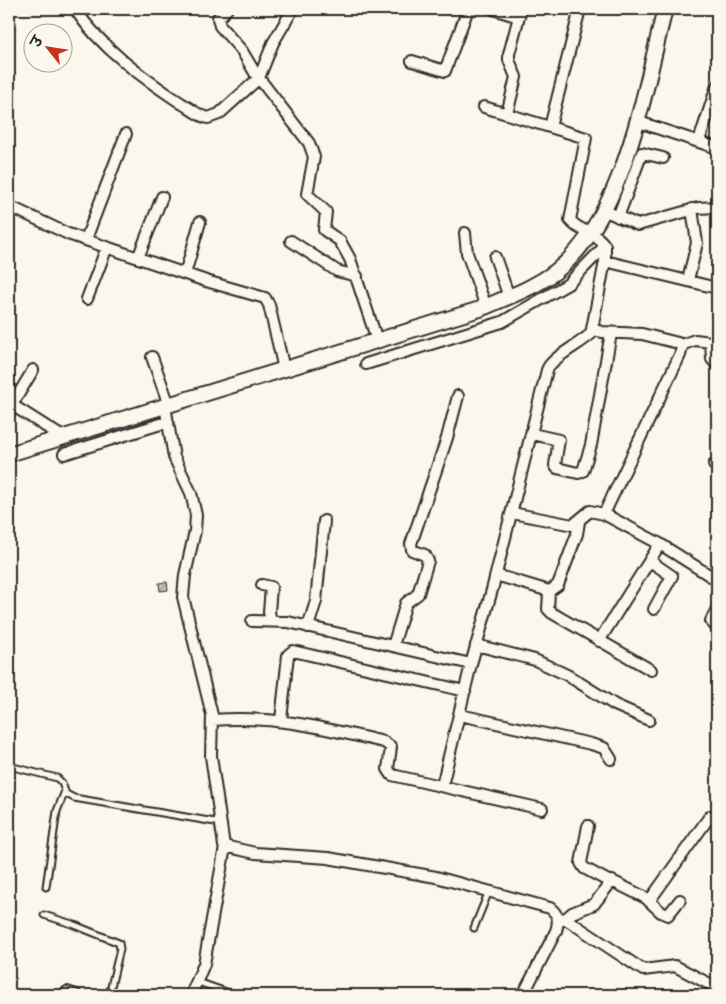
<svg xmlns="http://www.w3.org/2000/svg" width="726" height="1004" font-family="'Architects Daughter','Playpen Sans Deva',sans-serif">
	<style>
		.building { fill: url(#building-hatch); stroke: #2b2b2b }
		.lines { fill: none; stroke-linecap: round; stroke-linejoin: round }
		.service-casing { stroke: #2b2b2b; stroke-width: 9 }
		.minor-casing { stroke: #2b2b2b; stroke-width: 14 }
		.tertiary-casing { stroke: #2b2b2b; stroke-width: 18 }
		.service { stroke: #fbf7ec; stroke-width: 5 }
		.minor { stroke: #fbf7ec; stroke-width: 10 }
		.tertiary { stroke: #fbf7ec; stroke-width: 14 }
	</style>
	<defs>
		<pattern id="building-hatch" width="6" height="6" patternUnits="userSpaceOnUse" patternTransform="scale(1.25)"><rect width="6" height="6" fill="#c7c4bc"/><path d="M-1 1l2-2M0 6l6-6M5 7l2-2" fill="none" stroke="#a29f99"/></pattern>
	</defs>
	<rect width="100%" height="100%" fill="#fbf7ec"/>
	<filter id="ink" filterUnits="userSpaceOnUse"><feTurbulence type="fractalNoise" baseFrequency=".02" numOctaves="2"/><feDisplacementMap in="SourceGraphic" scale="10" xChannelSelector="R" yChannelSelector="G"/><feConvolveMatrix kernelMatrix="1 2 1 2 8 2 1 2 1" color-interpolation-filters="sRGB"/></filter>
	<g filter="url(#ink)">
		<path class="building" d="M167,582L168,590L160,591L159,583Z"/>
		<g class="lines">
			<g class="service-casing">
				<path id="service" d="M9,766L57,778L62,783L66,794L74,798L221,823
					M46,887L57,811L65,791
					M44,915L72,924L119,943L120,949L109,995
					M474,928L489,891
					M198,982L235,995"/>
			</g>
			<g class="minor-casing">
				<path id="minor" d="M75,9C101,48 143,78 181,103C190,108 198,116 208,118L219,114L259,78L273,43L293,9
					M227,9L218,18L220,26L242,51L255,73L309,143L314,157L307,194L326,212L324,230L340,241L350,259L377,340
					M493,9L519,17
					M412,61L445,71L468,9
					M484,107L586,138L570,220C577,231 597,232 605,246V261L592,329L602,332L642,334L678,343L682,347L680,355L604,514L660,544L717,580
					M507,114L516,77L509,60V54L521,9
					M636,121L717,148
					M550,127L580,9
					M699,141L717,86
					M9,206L68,234L206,281L265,298L269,305L284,369
					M603,210L638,225L698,208L717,207
					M618,217L642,153L663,158
					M465,233L467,253L486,307
					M86,239L126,134
					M291,241L337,271L357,276
					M495,257L509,297
					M138,258L162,197
					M605,261L717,288
					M185,274L200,222
					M688,280L697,243L692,209
					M87,299L107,247
					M681,345L695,340L711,342L712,359L717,365
					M152,357L169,405
					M366,364L502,322L568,284L605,246
					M9,403L64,438
					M12,405L33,370
					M165,406L174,457L191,493L196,515L195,531L185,575L183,597L212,715L211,756L224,846L255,853L328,858L436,877L550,908C559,915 559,921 556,931L523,995
					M532,434L559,440L555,465L557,468L578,473L583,471L591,445L611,333
					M64,454L167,422
					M714,465L717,467
					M512,513L573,525L590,511L604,514
					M650,561L672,576L654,609
					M496,575L546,590L549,593L548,609L552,613L651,670
					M262,585L271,587L269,612L271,621
					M548,592L558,585L577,534L579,522
					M717,609L711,621L717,628
					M252,621L288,622L471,664
					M308,627L316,601L324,521
					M599,641L660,544
					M476,645L535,660L567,675L615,705L649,720
					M393,646L406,603L418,594L428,561L425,555L412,550L411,544L447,438L458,396
					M460,715L591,744L604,748L611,759
					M212,720C276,715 323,728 384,742L391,747L388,769L392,775L542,809
					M281,720L288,655L293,651L465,691
					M442,786L471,664L492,590L547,370C551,357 582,344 594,331
					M588,826L581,863L584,868L610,882
					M648,900L661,912L668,915L680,900
					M560,918L569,921L643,970L675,966L717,988
					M565,919L572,913L594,904L612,881L650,900L710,816
					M67,992L76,995
					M191,995L204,964L225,847"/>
			</g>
			<g class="tertiary-casing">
				<path id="tertiary" d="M9,454L480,309C505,298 532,289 555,272C625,218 644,91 665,9"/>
			</g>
			<use href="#service" class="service"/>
			<use href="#minor" class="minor"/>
			<use href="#tertiary" class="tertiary"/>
		</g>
	</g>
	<rect width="726" height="1004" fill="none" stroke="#fbf7ec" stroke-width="30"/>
	<rect x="15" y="15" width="696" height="974" fill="none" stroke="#2b2b2b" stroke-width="2" filter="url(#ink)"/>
	<g transform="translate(48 48) rotate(300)"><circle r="24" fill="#fbf7ec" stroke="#a8a59f"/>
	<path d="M0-4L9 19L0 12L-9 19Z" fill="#c8321e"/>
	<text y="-8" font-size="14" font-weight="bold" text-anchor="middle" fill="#2b2b2b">उ</text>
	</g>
</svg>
